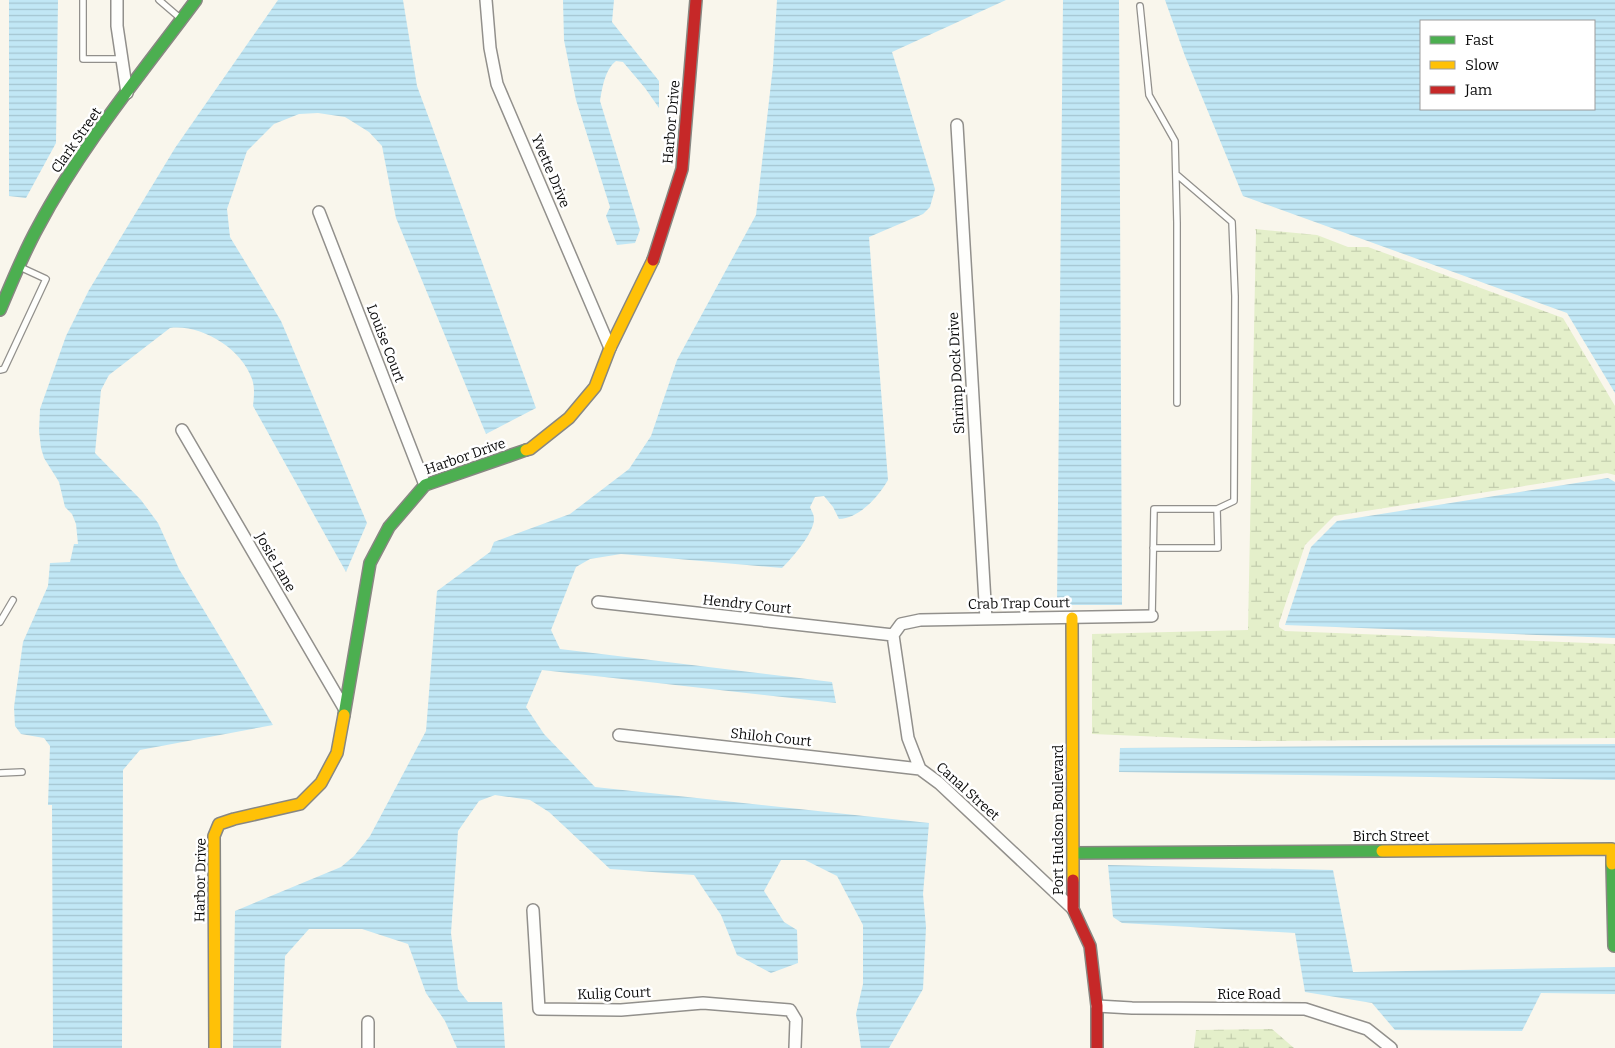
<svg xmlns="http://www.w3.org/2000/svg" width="1615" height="1048" font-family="Bitter,serif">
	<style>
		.wetland { fill: url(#wetland-marsh) }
		.water { fill: url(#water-rules); fill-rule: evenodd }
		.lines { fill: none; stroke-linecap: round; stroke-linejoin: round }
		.lane-casing { stroke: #92908c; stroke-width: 8 }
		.street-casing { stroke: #92908c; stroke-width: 14 }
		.fast-casing { stroke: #888782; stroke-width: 14 }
		.slow-casing { stroke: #888782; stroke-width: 14 }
		.jam-casing { stroke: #888782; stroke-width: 14 }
		.lane { stroke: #fefefc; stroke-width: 5.5 }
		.street { stroke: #fefefc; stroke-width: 11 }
		.fast { stroke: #4caf50; stroke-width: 11 }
		.slow { stroke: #ffc107; stroke-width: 11 }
		.jam { stroke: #c62828; stroke-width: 11 }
		.labels { text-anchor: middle; stroke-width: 5; stroke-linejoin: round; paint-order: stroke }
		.street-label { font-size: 14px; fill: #0a0a0a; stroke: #fff }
	</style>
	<defs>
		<pattern id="wetland-marsh" width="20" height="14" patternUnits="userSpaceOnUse" patternTransform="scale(1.25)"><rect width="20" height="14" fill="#e4efca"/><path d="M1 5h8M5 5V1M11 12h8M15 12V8" fill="none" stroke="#c2ccac"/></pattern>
		<pattern id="water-rules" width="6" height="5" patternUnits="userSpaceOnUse" patternTransform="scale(1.25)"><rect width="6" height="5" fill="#c1e7f5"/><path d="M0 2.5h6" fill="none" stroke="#a4c5d1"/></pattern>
	</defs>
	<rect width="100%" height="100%" fill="#f9f6ec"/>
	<path class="wetland" d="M1255,229L1317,235L1348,247H1368L1563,318L1615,406V475L1607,473L1334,516L1305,545L1279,623V627L1285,631L1615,644V738L1260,741L1092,734V634L1248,630L1256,231Z
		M1272,1029L1294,1048H1194L1196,1030Z"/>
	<path class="water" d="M9,0H58L56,143L26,198L9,196Z
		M278,0H403L417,86L536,408L486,434L396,218L382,146L369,132L345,117L318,113L299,114L274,124L247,151L227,209L230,237L281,321L367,523L346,572L253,406C254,396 255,388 252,379C241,348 201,324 170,328L109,375L101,390L95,453L141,500L158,523L179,569L273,725L140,750L123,770L122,1048H53L52,805H48L50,746L44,738L21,734L15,726L14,707L23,642L48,586L50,563L70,562L74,544H78L76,524L72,514L65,507L59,482L44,458L41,448L39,431L40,409L66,336L89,290L175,148Z
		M563,0H614L612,22L659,81V108L645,88L623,62L616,61C605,69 602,89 600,101L640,230L635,243L617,245L606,216L610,207L576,100L564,40Z
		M777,0H1006L892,52L935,189L930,207L923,214L869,237L888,480C878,497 860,518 839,519L833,507L824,496L815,497L810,507C811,510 814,515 814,518C815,532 792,558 782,568L621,554L590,559L576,567L551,630L560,649L832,682L836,703L542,670L526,707L544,734L595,787L929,823L923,894L926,927L923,989L889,1048H861L856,1014L863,984V925L837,876L805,860H781L764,891L784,922L797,930L798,963L771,973L737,955L721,915L694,875L610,869L549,812L530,800L495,795L479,801L458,831L451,933L458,989L468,1002H502L505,1048H457L445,1021L426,993L408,944L362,929H309L285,956L281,1048H233L235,911L341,867L354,856L370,836L426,731L437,591L490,552L494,542L570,514L629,469L651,436L677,360L756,215L773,66Z
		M1063,0H1119L1122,605H1057Z
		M1165,0H1615V393L1567,313L1243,196L1185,56ZM1421,21H1594V109H1421Z
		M1608,478L1615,482V638L1285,625L1311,547L1337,521Z
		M1615,744V780L1119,772L1120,748Z
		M1108,865L1333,870L1353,972L1615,967V994L1541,993L1522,1031L1395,1030L1372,1003L1305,992L1295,933L1122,923L1113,917Z"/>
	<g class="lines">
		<g class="lane-casing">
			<path id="lane" d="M83,0V59H122
				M159,0L180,18
				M1140,6L1149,95L1175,141L1177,223V403
				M1176,174L1232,222L1235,296L1234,501L1217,509
				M0,370L4,369L46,279L20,267
				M1152,616L1154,509H1217L1218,548H1153
				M0,622L13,600
				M0,773L22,772"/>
		</g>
		<g class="street-casing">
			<path id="street" d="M117,0V26L127,93
				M486,0L490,48L497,84L610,348
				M957,125L986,619
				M319,212L425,485
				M182,430L344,708
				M598,602L893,635
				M893,635L908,738L920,769L939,783L1073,909
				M893,635L901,624L920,620L1152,616
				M619,735L920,769
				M533,910L539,1009L621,1010L703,1003L790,1010L796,1020L795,1048
				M1097,1006L1132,1008L1305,1009L1367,1029L1391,1048
				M368,1022V1048"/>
		</g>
		<g class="fast-casing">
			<path id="fast" d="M0,310C12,282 23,254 38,227C81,146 141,74 196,0
				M344,715L370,563L389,527L425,485L526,450
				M1073,853L1382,851
				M1612,864L1614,946"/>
		</g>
		<g class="slow-casing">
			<path id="slow" d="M526,450L530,449L569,418L595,387L610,348L653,260
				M1072,618L1073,880
				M1382,851L1612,849V864
				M215,1048L214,836L219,824L234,819L300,804L321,783L337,753L344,715"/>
		</g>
		<g class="jam-casing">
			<path id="jam" d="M653,260L682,169L696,0
				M1073,880V909L1090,946L1097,1006V1048"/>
		</g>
		<use href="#lane" class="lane"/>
		<use href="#street" class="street"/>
		<use href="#fast" class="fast"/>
		<use href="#slow" class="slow"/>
		<use href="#jam" class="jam"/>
	</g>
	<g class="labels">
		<g class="street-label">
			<text transform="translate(671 122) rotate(-85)" y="5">Harbor Drive</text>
			<text transform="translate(76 140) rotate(-55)" y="5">Clark Street</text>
			<text transform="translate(551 171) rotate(67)" y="5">Yvette Drive</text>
			<text transform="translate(386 343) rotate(69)" y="5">Louise Court</text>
			<text transform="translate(956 373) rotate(-93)" y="5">Shrimp Dock Drive</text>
			<text transform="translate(465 456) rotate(-19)" y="5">Harbor Drive</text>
			<text transform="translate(276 562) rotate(60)" y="5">Josie Lane</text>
			<text transform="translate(1019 603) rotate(-1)" y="5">Crab Trap Court</text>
			<text transform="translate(747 604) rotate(6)" y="5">Hendry Court</text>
			<text transform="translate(771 737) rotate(6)" y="5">Shiloh Court</text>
			<text transform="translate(968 791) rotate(42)" y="5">Canal Street</text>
			<text transform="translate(1058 820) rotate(-90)" y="5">Port Hudson Boulevard</text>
			<text x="1391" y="841">Birch Street</text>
			<text transform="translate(200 880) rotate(-89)" y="5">Harbor Drive</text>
			<text transform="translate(614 993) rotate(-2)" y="5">Kulig Court</text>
			<text x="1249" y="999">Rice Road</text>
		</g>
	</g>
	<rect x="1420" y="20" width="175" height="90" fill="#ffffff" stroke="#9d9d9d"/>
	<rect x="1430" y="36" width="25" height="8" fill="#4caf50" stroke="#9d9d9d"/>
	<text x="1465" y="45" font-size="15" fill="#0a0a0a">Fast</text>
	<rect x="1430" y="61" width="25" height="8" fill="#ffc107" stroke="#9d9d9d"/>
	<text x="1465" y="70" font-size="15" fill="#0a0a0a">Slow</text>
	<rect x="1430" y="86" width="25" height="8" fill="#c62828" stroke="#9d9d9d"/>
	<text x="1465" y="95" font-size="15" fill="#0a0a0a">Jam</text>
</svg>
